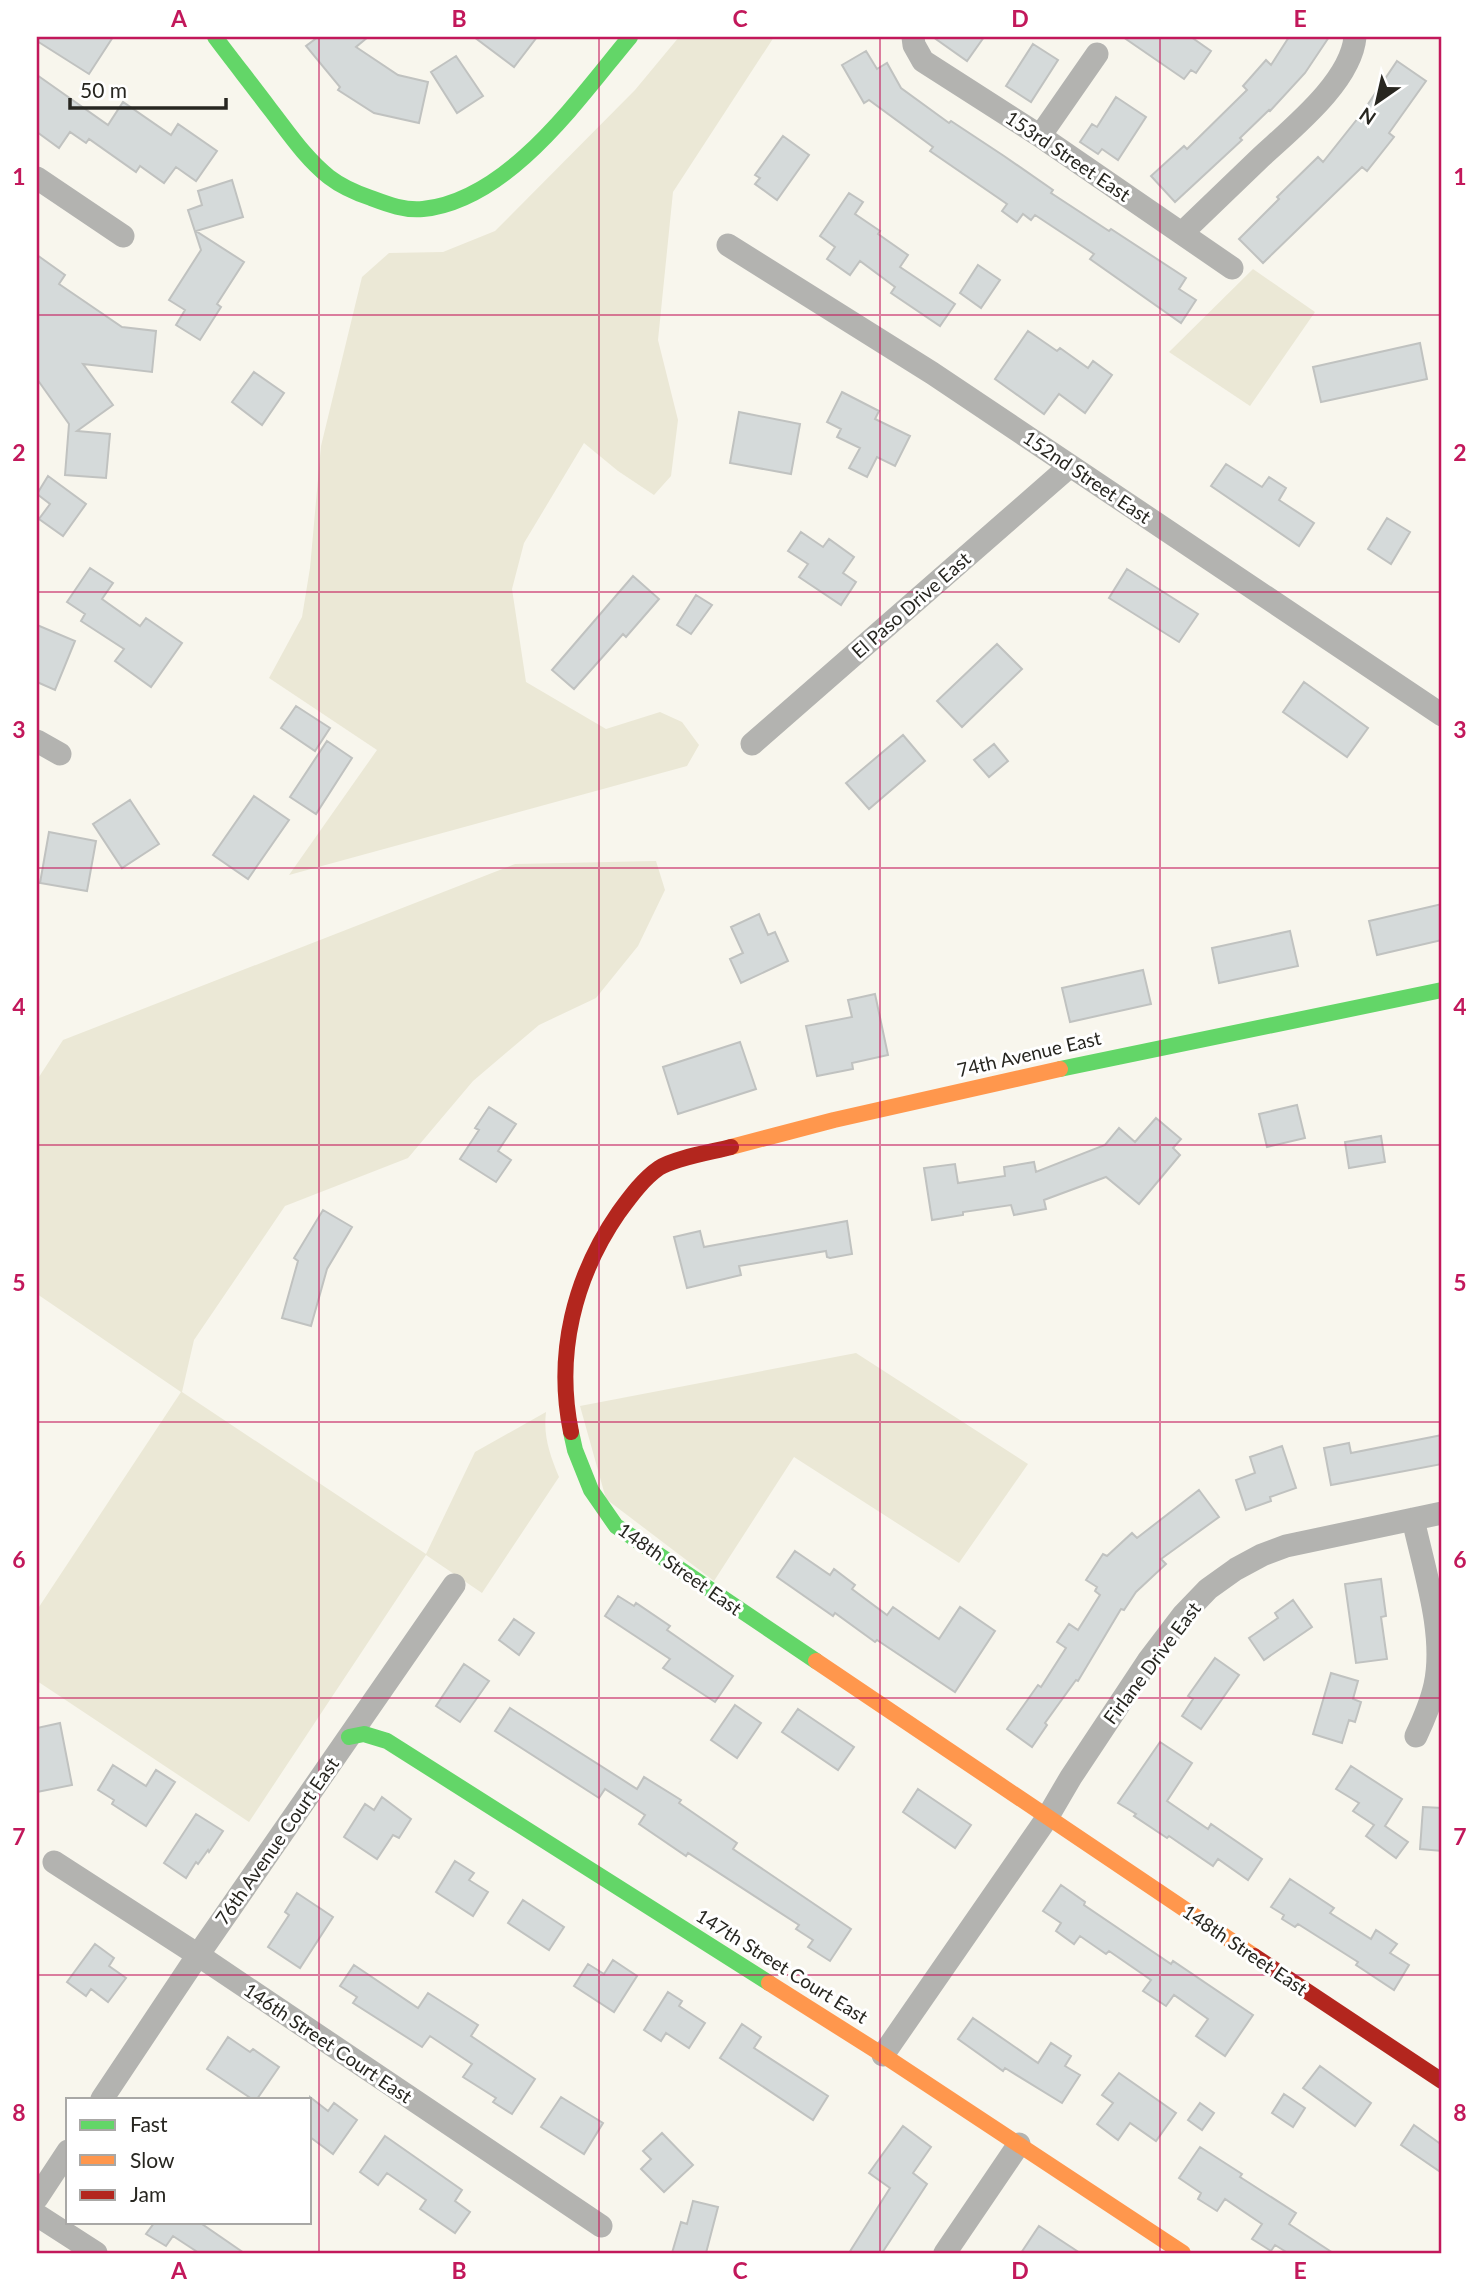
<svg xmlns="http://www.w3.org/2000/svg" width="1479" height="2290" font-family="Lato,sans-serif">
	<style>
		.green { fill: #ebe8d6 }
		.building { fill: #d5dada; stroke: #c0c2c0; stroke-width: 2 }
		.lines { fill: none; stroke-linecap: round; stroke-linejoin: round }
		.street { stroke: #b3b3b0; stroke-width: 23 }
		.fast { stroke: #63d668; stroke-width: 16 }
		.slow { stroke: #ff974d; stroke-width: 16 }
		.jam { stroke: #b3261e; stroke-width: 16 }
		.grid { fill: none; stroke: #c2185b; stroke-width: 2; stroke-opacity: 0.55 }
		.labels { text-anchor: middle; stroke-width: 6; stroke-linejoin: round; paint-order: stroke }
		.street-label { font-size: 19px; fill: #272620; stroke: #fff }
		.neatline { fill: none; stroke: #c2185b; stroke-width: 2.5 }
		.grid-label { font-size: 23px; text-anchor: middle; font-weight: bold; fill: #c2185b }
	</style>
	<rect width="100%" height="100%" fill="#f8f6ed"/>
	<path class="green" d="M679,37H774L673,192L658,340L678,420L671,476L654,495L618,471L584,443L524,543L512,589L526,682L606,729L660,712L682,722L699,745L687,766L289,875L377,750L269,678L302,617L310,568L321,446L362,277L389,253L443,252L495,231L635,90Z
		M1253,269L1315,312L1250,406L1169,352Z
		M656,861L665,890L638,946L596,998L539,1025L473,1081L408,1158L285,1206L194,1340L182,1392L426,1554L475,1452L546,1412C543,1436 550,1455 559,1477L482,1593L426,1555L249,1822L37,1681V1610L181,1392L37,1294V1080L63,1040L515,864Z
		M856,1353L1028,1464L959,1563L794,1457L714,1581L606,1499L580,1406Z"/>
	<path class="building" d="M37,37H113L89,74L37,41Z
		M318,37H368L356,47L398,75L428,82L419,123L374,113L338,90L340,87L306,46Z
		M474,37H537L514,67Z
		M933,37H984L967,61Z
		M1123,37H1191L1211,51L1196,73L1191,70L1184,79Z
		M1289,37H1329L1305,73L1270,111L1269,110L1240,138L1242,140L1175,202L1151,176L1184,146L1187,149L1247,90L1243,86L1266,60L1271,65Z
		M1033,44L1058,60L1031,102L1006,86Z
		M866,51L877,69L887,63L901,88L949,123L951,121L1004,156L1053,190L1051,193L1109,231L1111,229L1186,278L1179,289L1196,300L1181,323L1090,259L1094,254L1035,215L1031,220L1023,214L1017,222L1002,211L1007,204L930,151L933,147L869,100L864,103L842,65Z
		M456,56L483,96L457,113L431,72Z
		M1397,61L1426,81L1389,133L1394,137L1367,171L1362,167L1263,263L1239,239L1279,199L1277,197L1318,157L1323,162L1362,113Z
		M37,75L108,125L123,102L171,135L178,124L217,151L196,181L176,167L164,183L140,166L136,172L89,139L86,143L70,132L59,148L37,132Z
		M1116,97L1146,117L1118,160L1102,149L1098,154L1080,142L1092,124L1097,127Z
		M783,136L809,155L777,200L755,184L760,178L755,175Z
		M232,180L243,217L196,231L244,262L217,304L221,307L200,340L176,325L185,310L169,300L201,250L188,210L202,205L198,191Z
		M849,193L863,202L855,214L880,231L878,234L908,255L900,267L955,304L940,326L891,293L895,287L860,261L850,275L827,259L835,247L820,236Z
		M37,255L65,275L59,284L122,327L156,331L152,372L83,364L113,405L77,431L110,434L106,478L65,475L69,424L37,379Z
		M978,265L1000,280L981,308L960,293Z
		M1028,331L1057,351L1060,348L1088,368L1093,361L1112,375L1085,413L1059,394L1044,414L995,379Z
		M1420,343L1427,379L1321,402L1313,367Z
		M254,372L284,393L262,425L232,402Z
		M842,392L879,411L875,419L910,436L895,466L877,457L867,477L849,468L860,448L837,437L841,429L827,422Z
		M739,412L800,424L791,474L730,463Z
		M1226,464L1262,487L1269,477L1286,488L1279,500L1314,523L1299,546L1211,486Z
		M48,476L86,504L63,536L39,519L50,504L37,494Z
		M1387,518L1410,532L1391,564L1368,549Z
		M801,532L823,547L829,539L854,557L843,573L856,582L841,605L799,577L808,564L788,551Z
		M90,568L113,583L102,599L140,626L146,618L182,643L151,687L115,661L124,649L81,621L85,614L67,602Z
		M1127,569L1198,614L1179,642L1109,598Z
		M633,576L659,599L626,637L623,634L574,689L552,670Z
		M696,595L712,605L691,634L677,625Z
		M37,625L75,641L55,690L37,682Z
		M997,644L1022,669L962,727L937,701Z
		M1304,682L1368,728L1347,757L1283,712Z
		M296,706L330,728L315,751L281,728Z
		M903,735L925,761L869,809L846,783Z
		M327,741L352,758L316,814L290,797Z
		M994,744L1008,761L989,777L974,760Z
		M254,796L289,820L248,879L213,855Z
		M130,800L159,844L122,868L93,824Z
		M49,832L96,841L87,891L40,883Z
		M1442,904V940L1377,955L1369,921Z
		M759,914L768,935L775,932L788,961L741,983L730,959L743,953L731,927Z
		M1290,931L1298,966L1219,983L1212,948Z
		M1143,970L1151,1004L1070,1022L1062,988Z
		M875,994L888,1055L852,1063L853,1069L817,1076L806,1026L852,1017L848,1000Z
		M740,1042L756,1089L678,1114L663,1067Z
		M1297,1105L1305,1138L1267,1147L1259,1114Z
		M489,1107L516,1124L498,1151L511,1160L496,1182L460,1159L479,1130L475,1128Z
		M1156,1118L1181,1139L1173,1148L1180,1155L1139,1204L1106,1177L1044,1200L1046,1209L1014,1215L1011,1205L963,1212V1215L932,1220L924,1168L955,1164L958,1183L1005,1176L1004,1167L1034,1162L1036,1172L1105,1145L1119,1128L1135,1142Z
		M1381,1136L1385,1162L1349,1168L1345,1142Z
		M323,1210L352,1227L327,1269L311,1326L282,1318L298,1261L294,1258Z
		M847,1221L852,1254L830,1258L827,1257L826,1251L739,1266L741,1275L687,1288L674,1237L700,1231L704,1247Z
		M1442,1435V1464L1331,1485L1324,1448L1349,1443L1351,1453Z
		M1282,1446L1296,1488L1270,1497L1271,1501L1246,1510L1236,1480L1255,1473L1250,1457Z
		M1199,1490L1219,1517L1161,1559L1166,1564L1136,1592L1124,1610L1121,1609L1078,1681L1076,1680L1045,1723L1047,1725L1032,1747L1007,1729L1038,1685L1041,1687L1066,1648L1057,1642L1069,1624L1078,1630L1100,1595L1095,1591L1097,1587L1086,1580L1103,1554L1107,1556L1132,1533L1137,1538Z
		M795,1551L830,1575L834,1569L855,1585L852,1589L887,1615L893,1607L939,1639L960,1607L995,1631L955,1692L877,1640L875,1642L835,1613L833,1616L777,1577Z
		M1381,1579L1386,1616L1381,1617L1387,1659L1356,1663L1345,1584Z
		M618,1596L634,1606L636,1603L670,1626L667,1630L733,1676L715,1702L663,1668L670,1659L605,1616Z
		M1293,1600L1312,1627L1264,1660L1249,1638L1278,1618L1275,1613Z
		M514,1619L534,1633L519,1655L499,1640Z
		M1215,1658L1239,1675L1201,1729L1182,1716L1193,1699L1188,1696Z
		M464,1664L489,1681L460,1722L436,1706Z
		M1331,1673L1358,1681L1353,1699L1361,1702L1355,1722L1349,1720L1342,1743L1313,1734Z
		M735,1705L761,1723L737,1758L711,1740Z
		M510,1708L637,1789L644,1777L681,1800L679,1803L737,1843L733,1849L851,1929L830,1961L808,1947L813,1940L796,1929L799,1925L688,1853L686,1856L639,1824L645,1815L605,1789L599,1798L495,1731Z
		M798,1709L854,1747L838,1770L782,1732Z
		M60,1723L72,1785L37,1792V1728Z
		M1160,1742L1192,1763L1167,1801L1208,1829L1211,1824L1262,1859L1248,1880L1218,1859L1213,1866L1169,1836L1167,1838L1134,1816L1136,1814L1118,1803Z
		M113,1765L146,1786L156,1770L175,1782L146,1826L112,1804L114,1800L98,1790Z
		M1351,1766L1402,1799L1385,1826L1408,1842L1396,1858L1366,1836L1374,1825L1353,1811L1359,1803L1336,1789Z
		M918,1789L971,1825L955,1848L903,1812Z
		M382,1797L411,1819L399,1838L393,1835L377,1859L344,1837L365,1804L374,1810Z
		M1423,1807L1442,1808V1851L1420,1849Z
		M196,1814L223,1831L209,1852L208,1850L198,1864L196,1862L186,1878L164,1863Z
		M455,1861L474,1873L469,1880L488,1892L473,1916L436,1892Z
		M1290,1879L1334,1908L1330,1913L1371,1939L1376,1930L1397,1944L1390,1953L1409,1965L1394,1990L1356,1965L1358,1962L1298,1924L1295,1927L1282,1919L1284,1915L1271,1907Z
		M1061,1885L1085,1902L1084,1905L1137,1941L1171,1964L1173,1961L1253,2015L1225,2056L1196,2036L1208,2019L1174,1995L1166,2006L1143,1991L1151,1980L1109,1951L1106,1954L1080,1936L1074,1944L1056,1931L1061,1923L1043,1911Z
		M297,1893L333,1917L300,1968L268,1947L289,1915L285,1912Z
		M523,1900L564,1927L549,1950L508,1923Z
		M95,1944L114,1958L109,1966L126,1978L108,2002L91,1989L86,1996L67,1982Z
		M613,1960L637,1976L614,2012L574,1986L588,1964L604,1974Z
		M354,1965L418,2008L428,1993L478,2025L471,2036L535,2079L512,2114L493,2102L496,2098L463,2077L472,2064L430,2036L422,2047L353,2003L357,1997L340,1986Z
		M668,1992L682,2001L679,2006L705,2023L689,2048L666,2033L661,2041L644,2030Z
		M973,2018L1038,2063L1051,2043L1071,2056L1065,2066L1080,2075L1062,2103L1005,2068L1003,2071L958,2039Z
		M742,2024L761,2037L754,2048L828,2096L813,2120L720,2058Z
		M228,2037L250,2052L253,2049L279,2067L257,2099H252L207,2069Z
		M1320,2066L1371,2103L1355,2126L1303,2088Z
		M1119,2073L1176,2113L1156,2141L1130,2123L1118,2140L1097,2124L1113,2103L1102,2095Z
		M1284,2094L1305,2108L1293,2127L1272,2113Z
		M310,2097L328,2111L334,2103L357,2120L333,2154L310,2137Z
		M561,2097L603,2123L584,2154L541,2127Z
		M1200,2103L1214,2113L1202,2130L1188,2120Z
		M1414,2125L1442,2145V2173L1401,2145Z
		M903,2126L931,2147L913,2173L927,2184L882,2253H849L890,2188L869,2173Z
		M662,2133L693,2165L664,2192L641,2169L651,2159L643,2151Z
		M385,2136L462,2190L455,2201L470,2212L455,2233L420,2209L426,2200L387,2173L378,2185L360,2172Z
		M1200,2147L1242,2174L1240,2177L1296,2213L1289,2224L1333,2253H1288L1275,2245L1271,2251L1252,2239L1262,2224L1225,2199L1217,2211L1198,2199L1201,2193L1179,2178Z
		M693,2201L718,2207L706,2253H672L681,2222L687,2224Z
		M152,2222H199L244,2253H199L173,2236L166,2246L146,2234L154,2223Z
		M1039,2226L1080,2253H1021Z"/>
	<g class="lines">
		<path class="street" d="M913,37L914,45L923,61L1040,136L1232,268
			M1040,136L1097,54
			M37,178L123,236
			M1182,233C1208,208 1234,183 1260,158C1291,129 1351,82 1355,37
			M728,245L932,373L1442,715
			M37,741L60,754
			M752,744L1070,466
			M1413,1519C1424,1570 1446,1634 1435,1685C1431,1703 1424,1719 1416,1736
			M54,1862L198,1955L601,2226
			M883,2055L1047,1818L1071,1777L1148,1661L1183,1615L1208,1589L1236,1569L1262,1555L1286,1546L1442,1513
			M102,2099L198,1955L454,1585
			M37,2198L68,2151
			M37,2215L96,2253
			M945,2253L1019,2144"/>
		<path class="fast" d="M215,37C233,61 252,85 270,109C288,132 305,158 329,177C342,187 356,193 371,198C387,204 405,211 423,209C509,200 578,99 630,37
			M1060,1069L1442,990
			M571,1432L575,1450L591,1490L616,1526L816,1661
			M349,1737L364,1734L387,1741L769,1983"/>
		<path class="slow" d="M731,1147L834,1120L1060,1069
			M816,1661L1254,1956
			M769,1983L883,2055L1183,2253"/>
		<path class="jam" d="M571,1432C555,1354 574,1277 619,1212C630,1197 643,1179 659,1168C674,1158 712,1152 731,1147
			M1254,1956L1442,2081"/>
	</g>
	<path class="grid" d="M319,37V2253M599,37V2253M880,37V2253M1160,37V2253M37,315H1442M37,592H1442M37,868H1442M37,1145H1442M37,1422H1442M37,1698H1442M37,1975H1442"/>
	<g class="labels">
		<g class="street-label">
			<text transform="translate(1068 156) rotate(34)" y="7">153rd Street East</text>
			<text transform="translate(1087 477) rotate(34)" y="7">152nd Street East</text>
			<text transform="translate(911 605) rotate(-41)" y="7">El Paso Drive East</text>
			<text transform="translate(1029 1054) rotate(-13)" y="7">74th Avenue East</text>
			<text transform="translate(680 1569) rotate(35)" y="7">148th Street East</text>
			<text transform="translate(1152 1663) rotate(-53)" y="7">Firlane Drive East</text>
			<text transform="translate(277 1841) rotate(-55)" y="7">76th Avenue Court East</text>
			<text transform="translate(1245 1950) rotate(34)" y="7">148th Street East</text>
			<text transform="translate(782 1966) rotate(32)" y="7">147th Street Court East</text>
			<text transform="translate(328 2043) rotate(34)" y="7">146th Street Court East</text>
		</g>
	</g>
	<rect width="1479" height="2290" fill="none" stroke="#ffffff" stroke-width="77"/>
	<rect x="66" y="2098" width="245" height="126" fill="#ffffff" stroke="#a9a8a6" stroke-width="2"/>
	<rect x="80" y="2120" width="35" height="10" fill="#63d668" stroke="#a9a8a6" stroke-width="2"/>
	<text x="130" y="2132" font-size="21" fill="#272620">Fast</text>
	<rect x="80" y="2155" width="35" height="10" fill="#ff974d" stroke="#a9a8a6" stroke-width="2"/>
	<text x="130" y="2168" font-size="21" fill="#272620">Slow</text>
	<rect x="80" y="2190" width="35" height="10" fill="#b3261e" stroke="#a9a8a6" stroke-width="2"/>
	<text x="130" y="2202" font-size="21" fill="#272620">Jam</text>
	<g transform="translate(1377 102) rotate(214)" stroke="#ffffff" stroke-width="5" paint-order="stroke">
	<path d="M0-5L12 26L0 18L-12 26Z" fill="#272620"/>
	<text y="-10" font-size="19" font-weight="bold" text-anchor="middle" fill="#272620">N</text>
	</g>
	<path d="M70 98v10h156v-10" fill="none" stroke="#272620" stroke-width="3.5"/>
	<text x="80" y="98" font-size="21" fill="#272620" stroke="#ffffff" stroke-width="5" paint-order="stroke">50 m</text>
	<rect x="38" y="38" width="1402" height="2214" class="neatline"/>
	<g class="grid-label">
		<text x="179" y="27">A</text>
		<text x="459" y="27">B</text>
		<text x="740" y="27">C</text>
		<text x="1020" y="27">D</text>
		<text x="1300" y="27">E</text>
		<text x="19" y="185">1</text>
		<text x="1460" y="185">1</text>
		<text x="19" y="461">2</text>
		<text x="1460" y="461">2</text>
		<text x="19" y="738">3</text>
		<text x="1460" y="738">3</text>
		<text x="19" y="1015">4</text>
		<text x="1460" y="1015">4</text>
		<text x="19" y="1291">5</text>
		<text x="1460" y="1291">5</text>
		<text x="19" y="1568">6</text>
		<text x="1460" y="1568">6</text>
		<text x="19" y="1845">7</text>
		<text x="1460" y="1845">7</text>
		<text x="19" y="2121">8</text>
		<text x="1460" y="2121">8</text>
		<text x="179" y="2279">A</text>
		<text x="459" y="2279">B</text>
		<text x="740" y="2279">C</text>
		<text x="1020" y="2279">D</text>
		<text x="1300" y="2279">E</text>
	</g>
</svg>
